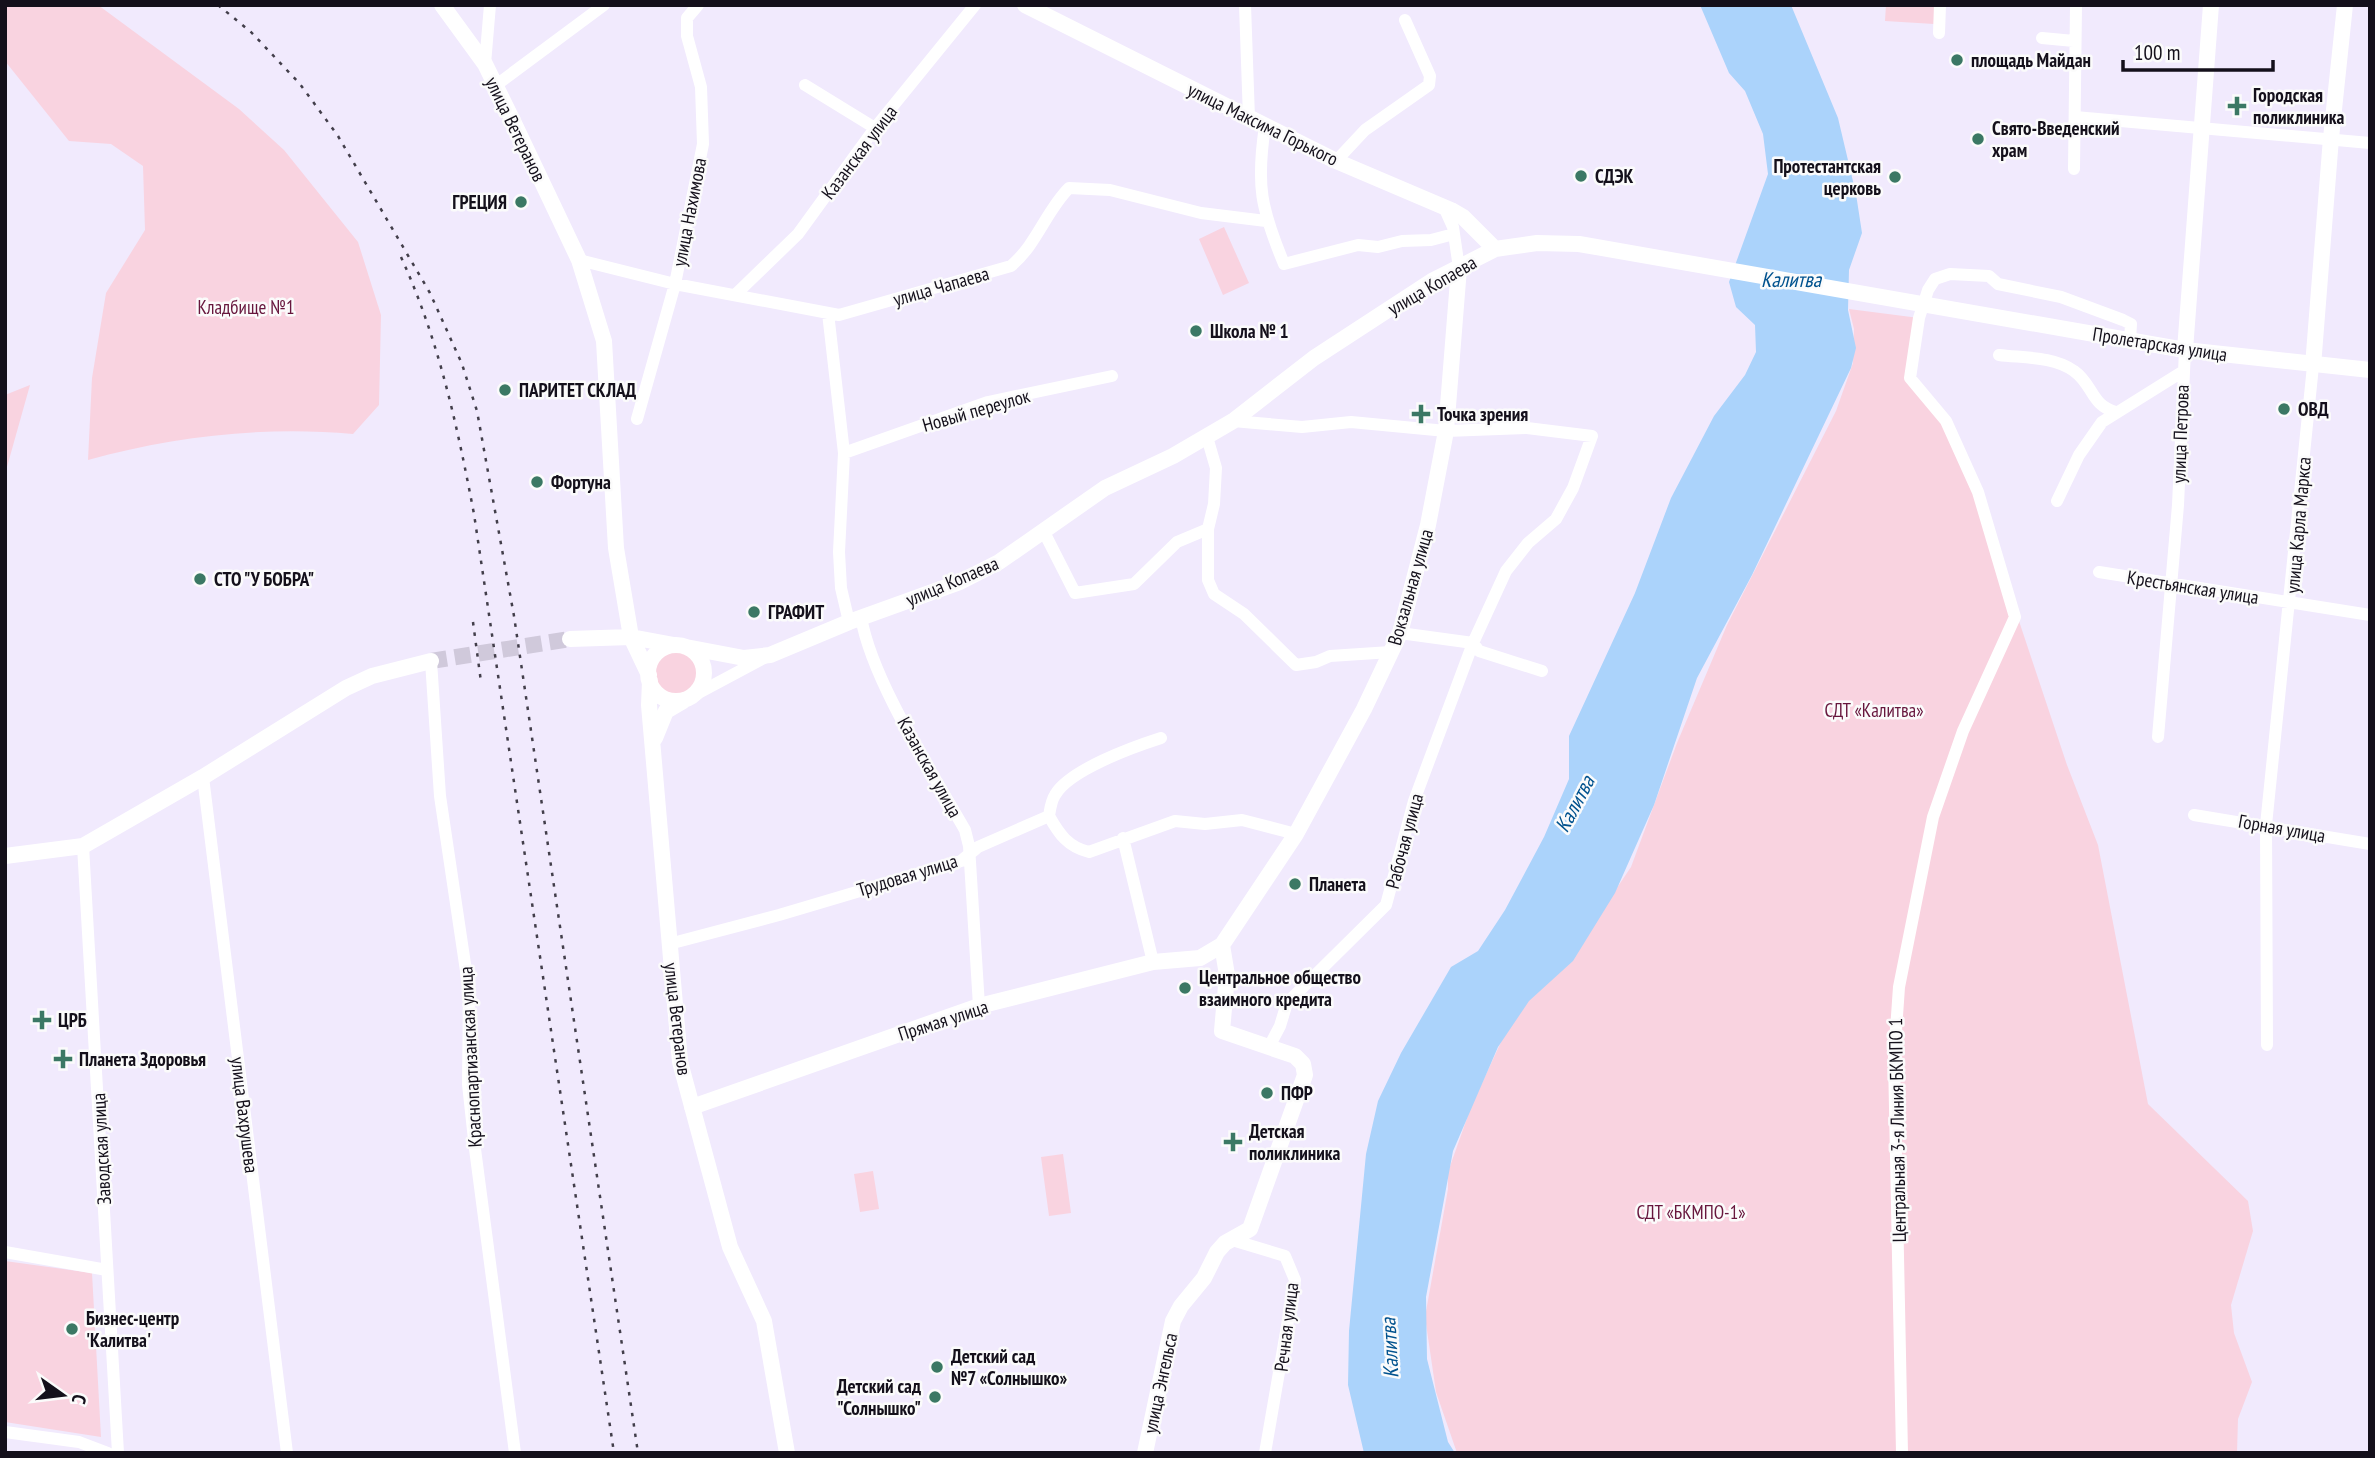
<svg xmlns="http://www.w3.org/2000/svg" width="2375" height="1458" font-family="'PT Sans Narrow',sans-serif">
	<style>
		.green { fill: #f9d3e0 }
		.water { fill: #abd3fb }
		.lines { fill: none; stroke-linecap: round; stroke-linejoin: round }
		.secondary-tunnel { stroke: #d0c9db; stroke-width: 16; stroke-dasharray: 16 8; stroke-linecap: butt }
		.street { stroke: #fff; stroke-width: 12 }
		.secondary { stroke: #fff; stroke-width: 16 }
		.rail { stroke: #423e4a; stroke-width: 2.5; stroke-dasharray: 3.5 7; stroke-linecap: butt }
		.poi-dot { fill: #3b7864; stroke: #fbfbfb; stroke-width: 2.5 }
		.labels { text-anchor: middle; stroke-width: 5; stroke-linejoin: round; paint-order: stroke }
		.poi-label { font-size: 19px; font-weight: bold; fill: #14101b; stroke: #fbfbfb; text-anchor: start }
		.street-label { font-size: 19px; fill: #14101b; stroke: #fbfbfb }
		.park-label { font-size: 19px; fill: #67163d; stroke: #fbfbfb }
		.water-label { font-size: 21px; font-style: italic; fill: #01528e; stroke: #fbfbfb }
	</style>
	<rect width="100%" height="100%" fill="#f1eafd"/>
	<path class="green" d="M5,5H98L239,109L284,150L358,242L381,315L379,405L353,434C265,426 174,436 88,460L92,378L106,293L145,230L143,166L111,144L69,141L5,61Z
		M1886,5H1935L1934,24L1885,21Z
		M1224,227L1249,283L1223,295L1199,239Z
		M1849,309L1919,318L1910,378L1944,417L1995,549L2067,765L2098,845L2148,1104L2248,1201L2253,1231L2231,1305L2234,1333L2252,1382L2238,1419L2237,1453H1457L1436,1392L1425,1317L1448,1189V1172L1471,1107L1507,1029L1546,975L1598,916L1631,867L1677,743L1727,625L1836,411L1853,363L1854,329Z
		M30,385L5,474V395Z
		M654 674a22 22 0 1 1 44 0a22 22 0 1 1-44 0Z
		M1063,1154L1071,1213L1049,1216L1041,1157Z
		M873,1171L879,1209L860,1212L854,1174Z
		M5,1261L92,1273L101,1437L5,1422Z"/>
	<path class="water" d="M1700,5H1791L1838,118L1856,194L1862,233L1849,270L1848,310L1856,348L1851,368L1752,575L1697,678L1654,805L1615,893L1573,961L1529,1001L1498,1047L1453,1151L1426,1297L1427,1359L1448,1442L1455,1453H1364L1348,1385L1349,1331L1366,1154L1378,1101L1401,1053L1451,967L1478,951L1505,910L1544,837L1569,779V736L1635,593L1671,498L1714,416L1745,375L1756,352L1755,325L1736,307L1729,282L1768,174L1763,134L1745,91L1729,73Z"/>
	<g class="lines">
		<path class="secondary-tunnel" d="M431,661L570,639"/>
		<path class="street" d="M1245,5L1249,118
			M1939,33L1940,5
			M2042,38L2074,41
			M485,64L490,5
			M805,85L875,128
			M495,86L604,5
			M2075,117L2370,143
			M1265,126C1256,186 1261,208 1284,264L1358,245L1378,247L1402,241L1431,240L1454,234
			M1336,161L1365,130L1429,85L1430,76L1405,20
			M2074,169L2076,5
			M1444,207L1453,227L1459,268
			M579,260L675,284L839,315L1011,266C1037,244 1046,211 1069,188L1110,190L1201,213L1266,221
			M736,294L798,234L875,128L975,5
			M828,313L844,453L839,552L841,588L849,622
			M1999,355C2022,358 2054,356 2074,371C2093,384 2091,406 2116,412
			M637,419L675,284L703,144L701,87L687,36V18L698,5
			M1233,421L1302,427L1351,422L1446,431L1527,428L1592,436L1573,488L1556,519L1528,543L1506,571L1473,643L1414,801L1386,905L1287,1003L1280,1026L1270,1045
			M1207,437L1216,468L1214,504L1208,529V580L1214,594L1244,614L1296,665L1316,662L1330,656L1391,652
			M844,453L988,402L1112,376
			M2057,501L2079,455L2102,422L2182,372
			M1044,532L1075,593L1134,584L1177,542L1208,529
			M2099,572L2370,615
			M861,617C872,681 932,772 965,830L969,846L979,1006
			M1400,633L1473,643L1479,651L1542,671
			M431,661L440,796L469,991L468,1084L475,1149L515,1453
			M691,697L764,658
			M2158,737L2178,505L2185,350
			M203,777L287,1453
			M2194,815L2370,844
			M1049,816C1059,834 1068,847 1089,852L1175,821L1205,824L1242,820L1296,834
			M1049,816C1050,810 1051,801 1055,795C1069,770 1133,747 1161,738
			M1123,838L1153,962
			M83,846L118,1453
			M669,944L779,915L961,861L978,847L1049,816
			M2267,1045L2266,825L2313,366
			M1232,1240L1285,1256L1295,1280L1265,1453
			M5,1252L107,1270
			M5,1432L79,1442L108,1453
			M1902,1453L1894,1059L1899,987L1933,817L1963,731L2015,617L1978,492L1946,421L1910,378L1919,318L1928,290L1935,279L1950,274L1989,276L1998,284L2061,297L2123,320L2131,324L2130,340"/>
		<path class="secondary" d="M442,5L485,64L514,123L579,260L604,341L616,548L631,637L649,675
			M1025,5L1336,161L1451,210L1463,217L1495,249
			M2185,350L2211,5
			M2313,366L2331,138L2345,5
			M570,639L631,637L674,645
			M648 673a28 28 0 1 1 56 0a28 28 0 1 1-56 0Z
			M686,647L744,658L770,655L849,622L960,582L999,562L1105,488L1173,456L1233,421L1314,358L1432,281L1495,249L1537,243L1579,244L2185,350L2370,370
			M650,681L649,705L680,1062L730,1247L764,1321L787,1453
			M655,738L666,711L683,701
			M5,856L83,846L203,777L346,688L372,676L431,661
			M692,1107L979,1006L1153,962L1200,958L1222,945L1296,834L1364,709L1400,633L1428,525L1446,431L1459,268
			M1145,1453L1173,1321L1181,1306L1204,1278L1217,1252L1225,1243L1250,1229L1305,1075L1303,1064L1295,1056L1222,1031L1227,975L1222,945"/>
		<path class="rail" d="M218,5L251,32L300,84L338,136L430,293L462,364L477,411L514,616L638,1453
			M401,257C439,340 457,425 474,514L614,1453
			M473,622L481,682"/>
	</g>
	<g class="poi-dot">
		<circle cx="1957" cy="60" r="7"/>
		<path d="M2233.5 95.5h7v7h7v7h-7v7h-7v-7h-7v-7h7z"/>
		<circle cx="1978" cy="139" r="7"/>
		<circle cx="1581" cy="176" r="7"/>
		<circle cx="1895" cy="177" r="7"/>
		<circle cx="521" cy="202" r="7"/>
		<circle cx="1196" cy="331" r="7"/>
		<circle cx="505" cy="390" r="7"/>
		<circle cx="2284" cy="409" r="7"/>
		<path d="M1417.5 403.5h7v7h7v7h-7v7h-7v-7h-7v-7h7z"/>
		<circle cx="537" cy="482" r="7"/>
		<circle cx="200" cy="579" r="7"/>
		<circle cx="754" cy="612" r="7"/>
		<circle cx="1295" cy="884" r="7"/>
		<circle cx="1185" cy="988" r="7"/>
		<path d="M38.5 1009.5h7v7h7v7h-7v7h-7v-7h-7v-7h7z"/>
		<path d="M59.5 1048.5h7v7h7v7h-7v7h-7v-7h-7v-7h7z"/>
		<circle cx="1267" cy="1093" r="7"/>
		<path d="M1229.5 1131.5h7v7h7v7h-7v7h-7v-7h-7v-7h7z"/>
		<circle cx="72" cy="1329" r="7"/>
		<circle cx="937" cy="1367" r="7"/>
		<circle cx="935" cy="1397" r="7"/>
	</g>
	<g class="labels">
		<g class="poi-label">
			<text x="1971" y="67">площадь Майдан</text>
			<text x="2253" y="102">Городская<tspan x="2253" dy="22">поликлиника</tspan></text>
			<text x="1992" y="135">Свято-Введенский<tspan x="1992" dy="22">храм</tspan></text>
			<text x="1881" y="173" text-anchor="end">Протестантская<tspan x="1881" dy="22">церковь</tspan></text>
			<text x="1595" y="183">СДЭК</text>
			<text x="507" y="209" text-anchor="end">ГРЕЦИЯ</text>
			<text x="1210" y="338">Школа № 1</text>
			<text x="519" y="397">ПАРИТЕТ СКЛАД</text>
			<text x="2298" y="416">ОВД</text>
			<text x="1437" y="421">Точка зрения</text>
			<text x="551" y="489">Фортуна</text>
			<text x="214" y="586">СТО "У БОБРА"</text>
			<text x="768" y="619">ГРАФИТ</text>
			<text x="1309" y="891">Планета</text>
			<text x="1199" y="984">Центральное общество<tspan x="1199" dy="22">взаимного кредита</tspan></text>
			<text x="58" y="1027">ЦРБ</text>
			<text x="79" y="1066">Планета Здоровья</text>
			<text x="1281" y="1100">ПФР</text>
			<text x="1249" y="1138">Детская<tspan x="1249" dy="22">поликлиника</tspan></text>
			<text x="86" y="1325">Бизнес-центр<tspan x="86" dy="22">'Калитва'</tspan></text>
			<text x="951" y="1363">Детский сад<tspan x="951" dy="22">№7 «Солнышко»</tspan></text>
			<text x="921" y="1393" text-anchor="end">Детский сад<tspan x="921" dy="22">"Солнышко"</tspan></text>
		</g>
		<g class="street-label">
			<text transform="translate(1263 124) rotate(26)" y="7">улица Максима Горького</text>
			<text transform="translate(516 129) rotate(64)" y="7">улица Ветеранов</text>
			<text transform="translate(859 152) rotate(-53)" y="7">Казанская улица</text>
			<text transform="translate(689 212) rotate(-79)" y="7">улица Нахимова</text>
			<text transform="translate(1432 285) rotate(-30)" y="7">улица Копаева</text>
			<text transform="translate(941 286) rotate(-16)" y="7">улица Чапаева</text>
			<text transform="translate(2160 344) rotate(9)" y="7">Пролетарская улица</text>
			<text transform="translate(976 410) rotate(-16)" y="7">Новый переулок</text>
			<text transform="translate(2180 434) rotate(-88)" y="7">улица Петрова</text>
			<text transform="translate(2298 525) rotate(-85)" y="7">улица Карла Маркса</text>
			<text transform="translate(952 581) rotate(-23)" y="7">улица Копаева</text>
			<text transform="translate(1410 587) rotate(-74)" y="7">Вокзальная улица</text>
			<text transform="translate(2193 587) rotate(9)" y="7">Крестьянская улица</text>
			<text transform="translate(930 767) rotate(61)" y="7">Казанская улица</text>
			<text transform="translate(2282 828) rotate(10)" y="7">Горная улица</text>
			<text transform="translate(1404 841) rotate(-75)" y="7">Рабочая улица</text>
			<text transform="translate(907 875) rotate(-17)" y="7">Трудовая улица</text>
			<text transform="translate(678 1019) rotate(83)" y="7">улица Ветеранов</text>
			<text transform="translate(943 1020) rotate(-18)" y="7">Прямая улица</text>
			<text transform="translate(470 1057) rotate(-93)" y="7">Краснопартизанская улица</text>
			<text transform="translate(245 1115) rotate(83)" y="7">улица Вахрушева</text>
			<text transform="translate(1897 1130) rotate(-91)" y="7">Центральная 3-я Линия БКМПО 1</text>
			<text transform="translate(101 1149) rotate(-93)" y="7">Заводская улица</text>
			<text transform="translate(1286 1327) rotate(-83)" y="7">Речная улица</text>
			<text transform="translate(1160 1383) rotate(-78)" y="7">улица Энгельса</text>
		</g>
		<g class="park-label">
			<text x="246" y="314">Кладбище №1</text>
			<text x="1874" y="717">СДТ «Калитва»</text>
			<text x="1691" y="1219">СДТ «БКМПО-1»</text>
		</g>
		<g class="water-label">
			<text x="1791" y="287">Калитва</text>
			<text transform="translate(1575 804) rotate(-62)" y="7">Калитва</text>
			<text transform="translate(1390 1348) rotate(-93)" y="7">Калитва</text>
		</g>
	</g>
	<rect width="2375" height="1458" fill="none" stroke="#14101b" stroke-width="14"/>
	<g transform="translate(63 1395) rotate(104)" stroke="#fbfbfb" stroke-width="5" paint-order="stroke">
	<path d="M0-5L12 26L0 18L-12 26Z" fill="#14101b"/>
	<text y="-10" font-size="19" font-weight="bold" text-anchor="middle" fill="#14101b">С</text>
	</g>
	<path d="M2123 60v10h150v-10" fill="none" stroke="#14101b" stroke-width="3.5"/>
	<text x="2134" y="60" font-size="21" fill="#14101b" stroke="#fbfbfb" stroke-width="5" paint-order="stroke">100 m</text>
</svg>
